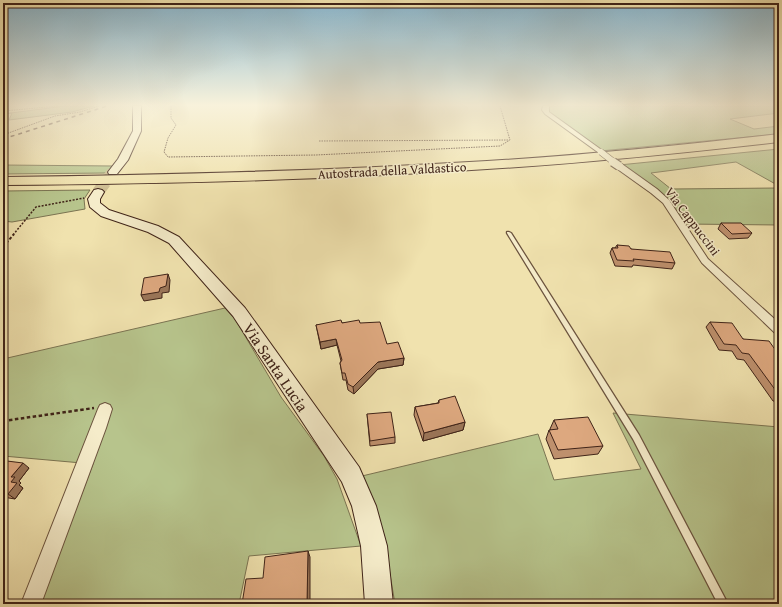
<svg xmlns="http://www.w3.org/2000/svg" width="782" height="607" font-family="'Gentium Book Plus',serif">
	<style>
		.green { fill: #b7c48c; stroke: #7b7452 }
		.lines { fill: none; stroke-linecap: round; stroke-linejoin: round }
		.secondary-tunnel { stroke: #cdbc90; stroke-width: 12; stroke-dasharray: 12 6; stroke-linecap: butt }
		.lane-casing { stroke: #6b533e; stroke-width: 2.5 }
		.street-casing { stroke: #6b533e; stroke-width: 2 }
		.secondary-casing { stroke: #3f2318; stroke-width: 2 }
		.highway-casing { stroke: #3f2318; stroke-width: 2 }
		.path-far3 { stroke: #3f2318; stroke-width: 1; stroke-dasharray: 1.5 1; stroke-linecap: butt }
		.path-far2 { stroke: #3f2318; stroke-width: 1.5; stroke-dasharray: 2 1.5; stroke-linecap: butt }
		.path-far1 { stroke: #3f2318; stroke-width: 2; stroke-dasharray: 3 2; stroke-linecap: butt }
		.path { stroke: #3f2318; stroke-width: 2.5; stroke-dasharray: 3.5 2.5; stroke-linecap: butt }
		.lane { fill: #f5ecca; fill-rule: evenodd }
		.street { fill: #f5ecca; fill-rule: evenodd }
		.secondary { fill: #f5ecca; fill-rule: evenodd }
		.highway { fill: #f0e2ae; fill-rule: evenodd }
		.rail { stroke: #3f2318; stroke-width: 1.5; stroke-dasharray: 4 4; stroke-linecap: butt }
		.street-bridge-far1-casing { stroke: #6b533e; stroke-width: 7; stroke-linecap: butt }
		.street-bridge-casing { stroke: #6b533e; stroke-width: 10; stroke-linecap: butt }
		.street-bridge-far1 { stroke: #f5ecca; stroke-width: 6 }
		.street-bridge { stroke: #f5ecca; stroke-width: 8 }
		.wall { fill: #be906d; stroke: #3f2318 }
		.shaded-wall { fill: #9b7659; stroke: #3f2318 }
		.building { fill: #dda87f; stroke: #3f2318 }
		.labels { text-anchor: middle; stroke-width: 3; stroke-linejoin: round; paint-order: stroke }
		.far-street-label { font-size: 13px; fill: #3f2318; stroke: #f5ecca }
		.street-label { font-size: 16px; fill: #3f2318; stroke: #f5ecca }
	</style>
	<rect width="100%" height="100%" fill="#f0e2ae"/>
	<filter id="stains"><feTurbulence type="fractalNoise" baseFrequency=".005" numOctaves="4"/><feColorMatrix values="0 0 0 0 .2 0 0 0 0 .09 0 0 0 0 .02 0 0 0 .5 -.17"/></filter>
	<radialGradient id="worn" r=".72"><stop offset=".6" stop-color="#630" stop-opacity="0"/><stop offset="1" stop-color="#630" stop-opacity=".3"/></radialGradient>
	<path class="green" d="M65,106H94L72,112L9,120L12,113L3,114Z
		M548,106H779V113L730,119L754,129L779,126V134L600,151L547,111Z
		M779,149V186L736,162L651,173L671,189L779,188V225L684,224L677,212L619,165Z
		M3,165L114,166L108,173L3,174Z
		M90,190L84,199L85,209L12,222L3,221V191Z
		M225,308L235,319L281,397L324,456L337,479L361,546L249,556L239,604H40L93,464L3,456V359Z
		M613,413L779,427V604H395L385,544L362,476L538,434L554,480L641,469Z"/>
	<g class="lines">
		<path class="secondary-tunnel" d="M98,192L113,172"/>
		<g class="lane-casing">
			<path id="lane" d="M507,232H509L511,233L639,435L728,604H718L633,439L507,233Z"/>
		</g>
		<g class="street-casing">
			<path id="street" d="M543,106H549V112L603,151V153H599L545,114L542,110Z
				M616,164H622L657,189L669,200L708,259L779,323V334L775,333L702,263L663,203L651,193L616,168Z
				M105,403L110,405L112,409L106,428L41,604H21L98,409L100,405Z"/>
		</g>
		<g class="secondary-casing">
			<path id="secondary" d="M133,106H141V131L128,160L117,174H109L108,172L118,159L133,131Z
				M98,189L102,190L104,192L100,199V203L109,210L158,226L179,237L245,308L359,467L376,506L387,546L393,604H365L361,546L352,506L342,482L233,316L169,243L148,232L101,216L90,207L88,199L94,190Z"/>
		</g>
		<g class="highway-casing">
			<path id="highway" d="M779,134V142C682,153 585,163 487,169C326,180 165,184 3,185V177C165,175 326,171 487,161C585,155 682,145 779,134Z"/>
		</g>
		<path class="path-far3" d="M4,106V111L58,106
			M171,106V118L176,125L168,138L164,152L168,157L316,155L500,146L510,140L500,106
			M3,135L55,116L80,112L99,106
			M319,141L509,140"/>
		<path class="path-far2" d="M13,235L36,207L84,198"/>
		<path class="path-far1" d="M3,247L14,234"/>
		<path class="path" d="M3,421L94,408"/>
		<use href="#lane" class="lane"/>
		<use href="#street" class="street"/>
		<use href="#secondary" class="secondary"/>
		<use href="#highway" class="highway"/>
		<path class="rail" d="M3,139L107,106"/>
		<g class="street-bridge-far1-casing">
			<path id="street-bridge-far1" d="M601,152L615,163"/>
		</g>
		<g class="street-bridge-casing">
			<path id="street-bridge" d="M613,162L619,166"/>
		</g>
		<use href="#street-bridge-far1" class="street-bridge-far1"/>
		<use href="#street-bridge" class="street-bridge"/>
	</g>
	<path class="wall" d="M721,223L752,233L748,238L729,239L718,229Z
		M617,245L631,249L675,263L672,269L633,265L632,267L615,266L610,253L612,248H615Z
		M710,322L743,339L779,355V402L773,401L744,360L737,359L732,351L719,350L706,327Z
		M342,323H360L387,344L404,358L403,365L378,369L354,394L348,390L346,380H343L340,363L341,361L337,345L321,349L316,325Z
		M439,400L465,422L463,430L423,441L414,415L415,407L438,403Z
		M367,414L395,437V443L370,446Z
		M554,420L603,446L598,454L554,459L546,439L549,430H551L550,429Z
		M3,466L29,468L19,481L21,483L19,485L23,488L15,499L3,497Z"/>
	<path class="shaded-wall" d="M168,274L170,280L169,292L162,293V298L144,301L141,295L160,288Z
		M336,339L337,345L321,349L320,342Z
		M404,358L403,365L378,369L354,394L353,387L378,362Z
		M465,422L463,430L423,441L424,433Z
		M23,463L29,468L19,481L21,483L19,485L23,488L15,499L8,494L11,482V477Z
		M308,551L310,557V604H307Z"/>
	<path class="building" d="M721,223H741L752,233L732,234Z
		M617,245L629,246L631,249L670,252L675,263L633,259L634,261L617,260L612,248H618Z
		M168,274L166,286L160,288L159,292L141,295L144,278Z
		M341,320L342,323L359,320L360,323L380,322L387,344L398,342L404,358L378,362L353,387L348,384L345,373H342L340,363L342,360L336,339L320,342L316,325Z
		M710,322L732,323L743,339L769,341L779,355V395L749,354L742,353L736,345L724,344Z
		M455,396L465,422L424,433L415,407L439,403V400Z
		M391,412L395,437L370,441L367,414Z
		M588,417L603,446L558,450L549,430L558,429L554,420Z
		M7,461L23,463L11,477H15L11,482L17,483L8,494L3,493V466Z
		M308,551L307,604H242L246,579L263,578L265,557Z"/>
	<linearGradient id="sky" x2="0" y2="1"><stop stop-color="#89b8d1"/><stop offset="0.55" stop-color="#f8f2db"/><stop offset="1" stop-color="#f8f2db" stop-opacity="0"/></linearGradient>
	<rect width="782" height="191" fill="url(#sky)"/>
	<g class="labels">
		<g class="far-street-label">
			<text transform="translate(392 170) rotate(-3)" y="5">Autostrada della Valdastico</text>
			<text transform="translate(693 221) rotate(53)" y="5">Via Cappuccini</text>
		</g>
		<g class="street-label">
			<text transform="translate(276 367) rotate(56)" y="6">Via Santa Lucia</text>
		</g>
	</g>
	<rect width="782" height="607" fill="none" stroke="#f0e2ae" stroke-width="16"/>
	<rect x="4" y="4" width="774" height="599" fill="none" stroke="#3f2318" stroke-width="2"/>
	<rect x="8" y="8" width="766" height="591" fill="none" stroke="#3f2318"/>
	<rect width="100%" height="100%" filter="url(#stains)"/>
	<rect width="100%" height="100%" fill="url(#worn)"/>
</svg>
